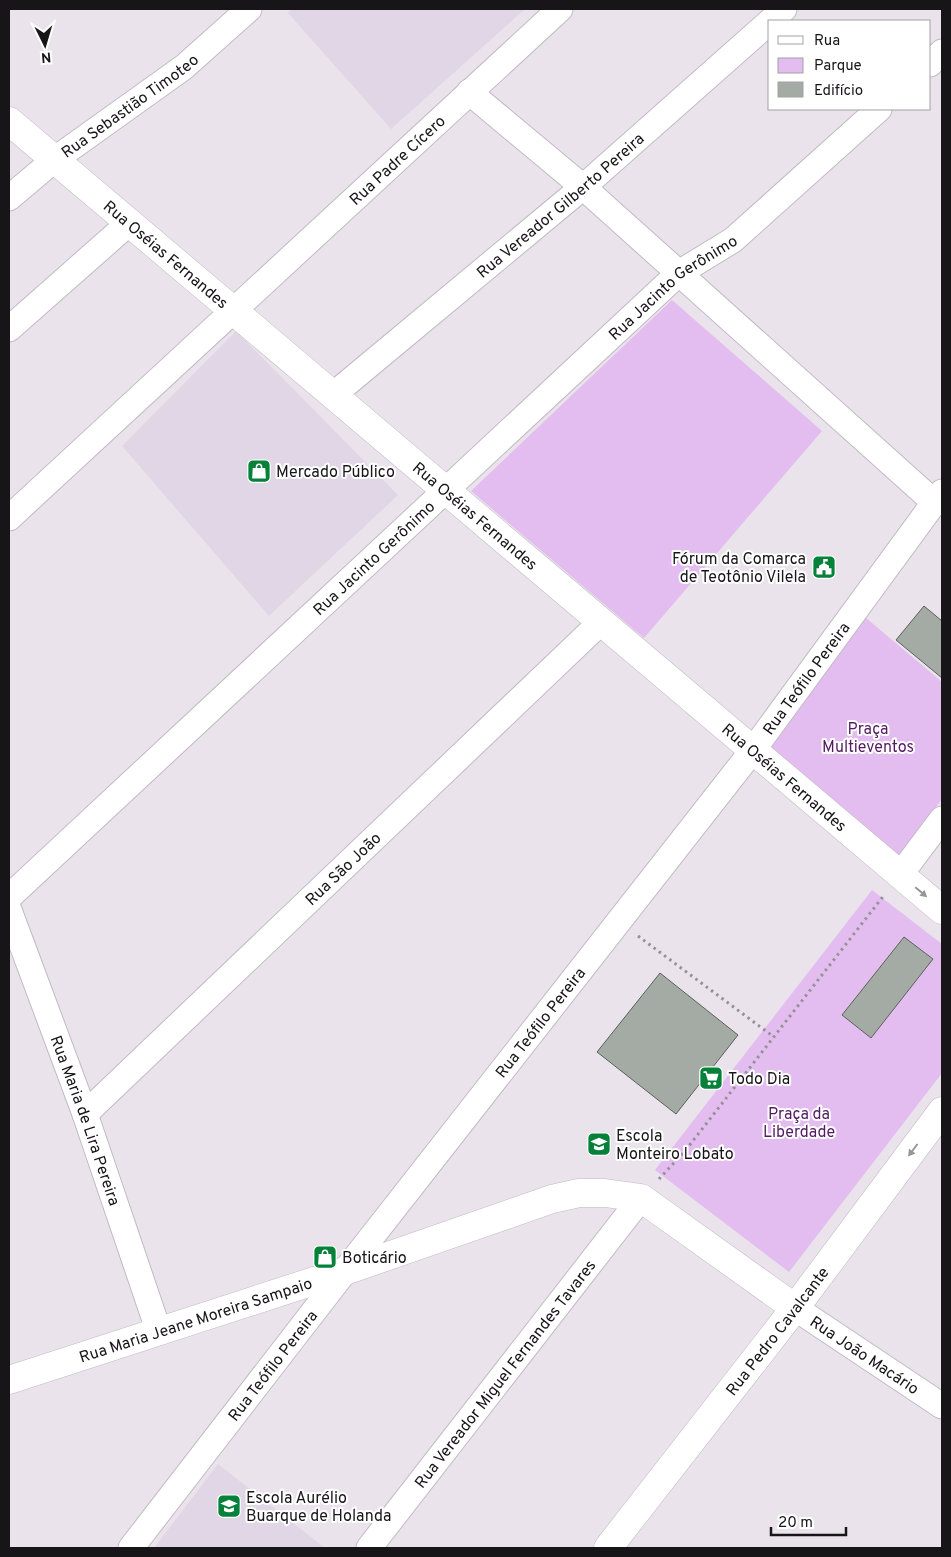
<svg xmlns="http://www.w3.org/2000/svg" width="951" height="1557" font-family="Overpass,sans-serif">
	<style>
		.built { fill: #e1d6e5 }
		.green { fill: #e3bdef }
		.building { fill: #a3aba4; stroke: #5a625b }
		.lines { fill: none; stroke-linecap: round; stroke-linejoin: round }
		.minor-casing { stroke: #c1bac3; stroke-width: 27 }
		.tertiary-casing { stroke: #c1bac3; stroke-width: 29 }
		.path { stroke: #969197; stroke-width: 3; stroke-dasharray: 2.5 4; stroke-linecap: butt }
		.minor { stroke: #fff; stroke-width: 25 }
		.tertiary { stroke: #fff; stroke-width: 28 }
		.oneway { fill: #979697 }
		.labels { text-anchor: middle; stroke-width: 4; stroke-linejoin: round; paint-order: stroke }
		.street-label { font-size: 16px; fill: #181518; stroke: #fff }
		.poi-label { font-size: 16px; fill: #181518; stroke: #fff; text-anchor: start }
		.park-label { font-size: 16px; fill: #541b63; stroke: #fff }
	</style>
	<rect width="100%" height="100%" fill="#eae3ec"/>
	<path class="built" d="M292,9H525L391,129L288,13Z
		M236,331L398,495L269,616L122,446Z
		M218,1464L325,1548H154Z"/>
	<path class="green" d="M672,300L822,431L644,638L471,491Z
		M866,618L942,682V799L896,860L764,750Z
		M872,890L942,944V1073L789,1272L655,1170Z"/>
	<path class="building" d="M924,606L942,621V678L896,640Z
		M904,937L933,959L871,1038L842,1015Z
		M660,973L738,1035L676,1114L597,1052Z"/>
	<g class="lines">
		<g class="minor-casing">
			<g id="minor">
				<path d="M930,64L942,52"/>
				<path d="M469,92L583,187L934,502"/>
				<path id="s1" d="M9,198L54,160L184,67L249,9"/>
				<path d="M9,329L129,223"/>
				<path id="s2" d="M333,395L583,187L784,9"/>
				<path id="s3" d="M9,518L560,9"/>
				<path d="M900,875L942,819"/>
				<path id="s4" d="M9,897L679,273L733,240L879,109"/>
				<path id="s5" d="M9,910L85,1114L159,1332"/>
				<path id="s6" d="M85,1114L601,622"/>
				<path id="s7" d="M795,1308L942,1406"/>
				<path id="s8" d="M131,1548L345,1271L753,750L942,492"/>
				<path id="s9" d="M369,1548L641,1198"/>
			</g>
		</g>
		<g class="tertiary-casing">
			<g id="tertiary">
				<path id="s10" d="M9,121L942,910"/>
				<path id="s11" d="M9,1380L345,1271L552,1199L579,1193H605L641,1198L795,1308"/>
				<path id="s12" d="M608,1548L795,1308L942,1111"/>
			</g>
		</g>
		<path class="path" d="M638,936L774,1037
			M659,1179L685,1151L885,894"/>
		<use href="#minor" class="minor"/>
		<use href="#tertiary" class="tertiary"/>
	</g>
	<defs><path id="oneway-solid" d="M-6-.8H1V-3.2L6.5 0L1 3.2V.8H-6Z" transform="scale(1.25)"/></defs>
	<g class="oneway">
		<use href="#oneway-solid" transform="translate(921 892) rotate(40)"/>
		<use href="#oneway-solid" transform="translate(913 1150) rotate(127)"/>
	</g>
	<defs>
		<g id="shop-square" transform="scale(1.25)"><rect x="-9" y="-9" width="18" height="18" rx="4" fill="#06813a" stroke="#fff"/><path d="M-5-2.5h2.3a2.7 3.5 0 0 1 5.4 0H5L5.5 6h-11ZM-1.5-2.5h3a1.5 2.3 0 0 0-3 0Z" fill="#fff"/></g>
		<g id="civic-square" transform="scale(1.25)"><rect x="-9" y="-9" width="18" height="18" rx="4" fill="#06813a" stroke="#fff"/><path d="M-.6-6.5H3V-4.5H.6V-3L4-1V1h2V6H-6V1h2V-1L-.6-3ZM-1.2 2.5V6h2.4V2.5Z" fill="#fff"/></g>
		<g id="supermarket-square" transform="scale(1.25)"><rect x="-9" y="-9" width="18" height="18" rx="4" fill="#06813a" stroke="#fff"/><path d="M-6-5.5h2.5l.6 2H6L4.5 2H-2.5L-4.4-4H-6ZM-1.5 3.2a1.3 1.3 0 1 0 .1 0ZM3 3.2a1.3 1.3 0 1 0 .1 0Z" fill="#fff"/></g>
		<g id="school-square" transform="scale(1.25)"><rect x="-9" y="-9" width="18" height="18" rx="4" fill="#06813a" stroke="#fff"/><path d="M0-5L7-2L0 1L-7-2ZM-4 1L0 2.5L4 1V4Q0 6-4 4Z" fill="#fff"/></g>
	</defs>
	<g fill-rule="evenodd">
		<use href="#shop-square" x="259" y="471"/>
		<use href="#civic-square" x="824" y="567"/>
		<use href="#supermarket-square" x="711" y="1078"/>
		<use href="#school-square" x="599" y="1144"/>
		<use href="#shop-square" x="325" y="1257"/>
		<use href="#school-square" x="229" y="1506"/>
	</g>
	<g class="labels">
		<g class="street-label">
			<text dy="6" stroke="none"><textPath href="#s1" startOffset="152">Rua Sebastião Timoteo</textPath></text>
			<text dy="6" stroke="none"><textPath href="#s3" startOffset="528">Rua Padre Cícero</textPath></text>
			<text dy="6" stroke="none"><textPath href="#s2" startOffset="296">Rua Vereador Gilberto Pereira</textPath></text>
			<text dy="6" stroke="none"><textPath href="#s10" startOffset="206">Rua Oséias Fernandes</textPath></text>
			<text dy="6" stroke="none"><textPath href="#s4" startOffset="902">Rua Jacinto Gerônimo</textPath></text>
			<text dy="6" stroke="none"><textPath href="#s10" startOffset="611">Rua Oséias Fernandes</textPath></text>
			<text dy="6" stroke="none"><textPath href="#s4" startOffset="498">Rua Jacinto Gerônimo</textPath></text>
			<text dy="6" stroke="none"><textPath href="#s8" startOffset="1101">Rua Teófilo Pereira</textPath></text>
			<text dy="6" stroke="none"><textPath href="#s10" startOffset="1016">Rua Oséias Fernandes</textPath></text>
			<text dy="6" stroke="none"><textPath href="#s6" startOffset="356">Rua São João</textPath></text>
			<text dy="6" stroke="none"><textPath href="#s8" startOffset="666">Rua Teófilo Pereira</textPath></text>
			<text dy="6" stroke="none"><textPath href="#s5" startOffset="224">Rua Maria de Lira Pereira</textPath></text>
			<text dy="6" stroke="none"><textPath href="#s11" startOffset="196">Rua Maria Jeane Moreira Sampaio</textPath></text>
			<text dy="6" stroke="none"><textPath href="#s12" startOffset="275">Rua Pedro Cavalcante</textPath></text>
			<text dy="6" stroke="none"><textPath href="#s7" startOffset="84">Rua João Macário</textPath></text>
			<text dy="6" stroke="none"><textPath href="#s8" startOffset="231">Rua Teófilo Pereira</textPath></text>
			<text dy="6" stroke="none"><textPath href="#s9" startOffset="221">Rua Vereador Miguel Fernandes Tavares</textPath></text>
		</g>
		<g class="poi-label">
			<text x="276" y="477">Mercado Público</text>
			<text x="806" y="564" text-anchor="end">Fórum da Comarca<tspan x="806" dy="18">de Teotônio Vilela</tspan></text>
			<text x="728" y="1084">Todo Dia</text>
			<text x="616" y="1141">Escola<tspan x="616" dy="18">Monteiro Lobato</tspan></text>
			<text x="342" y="1263">Boticário</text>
			<text x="246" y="1503">Escola Aurélio<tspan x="246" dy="18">Buarque de Holanda</tspan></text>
		</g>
		<g class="park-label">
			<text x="868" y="734">Praça<tspan x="868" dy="18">Multieventos</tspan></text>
			<text x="799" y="1119">Praça da<tspan x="799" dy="18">Liberdade</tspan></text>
		</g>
	</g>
	<rect width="951" height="1557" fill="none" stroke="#181518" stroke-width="20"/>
	<rect x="768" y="20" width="162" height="90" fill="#ffffff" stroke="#a3a1a3"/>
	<rect x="778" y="36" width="25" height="8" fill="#ffffff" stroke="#a3a1a3"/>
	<text x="814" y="45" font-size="15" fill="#181518">Rua</text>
	<rect x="778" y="58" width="25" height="15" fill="#e3bdef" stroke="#a3a1a3"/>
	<text x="814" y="70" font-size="15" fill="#181518">Parque</text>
	<rect x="778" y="82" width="25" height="15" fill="#a3aba4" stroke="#a3a1a3"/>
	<text x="814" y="95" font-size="15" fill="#181518">Edifício</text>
	<g transform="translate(45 45) rotate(175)" stroke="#ffffff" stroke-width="4" paint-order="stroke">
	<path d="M0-4L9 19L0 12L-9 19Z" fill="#181518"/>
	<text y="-8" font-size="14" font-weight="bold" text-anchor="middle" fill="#181518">N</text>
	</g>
	<path d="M771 1527v8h75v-8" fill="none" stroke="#181518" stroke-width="2.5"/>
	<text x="778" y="1527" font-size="15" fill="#181518" stroke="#ffffff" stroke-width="4" paint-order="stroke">20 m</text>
</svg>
